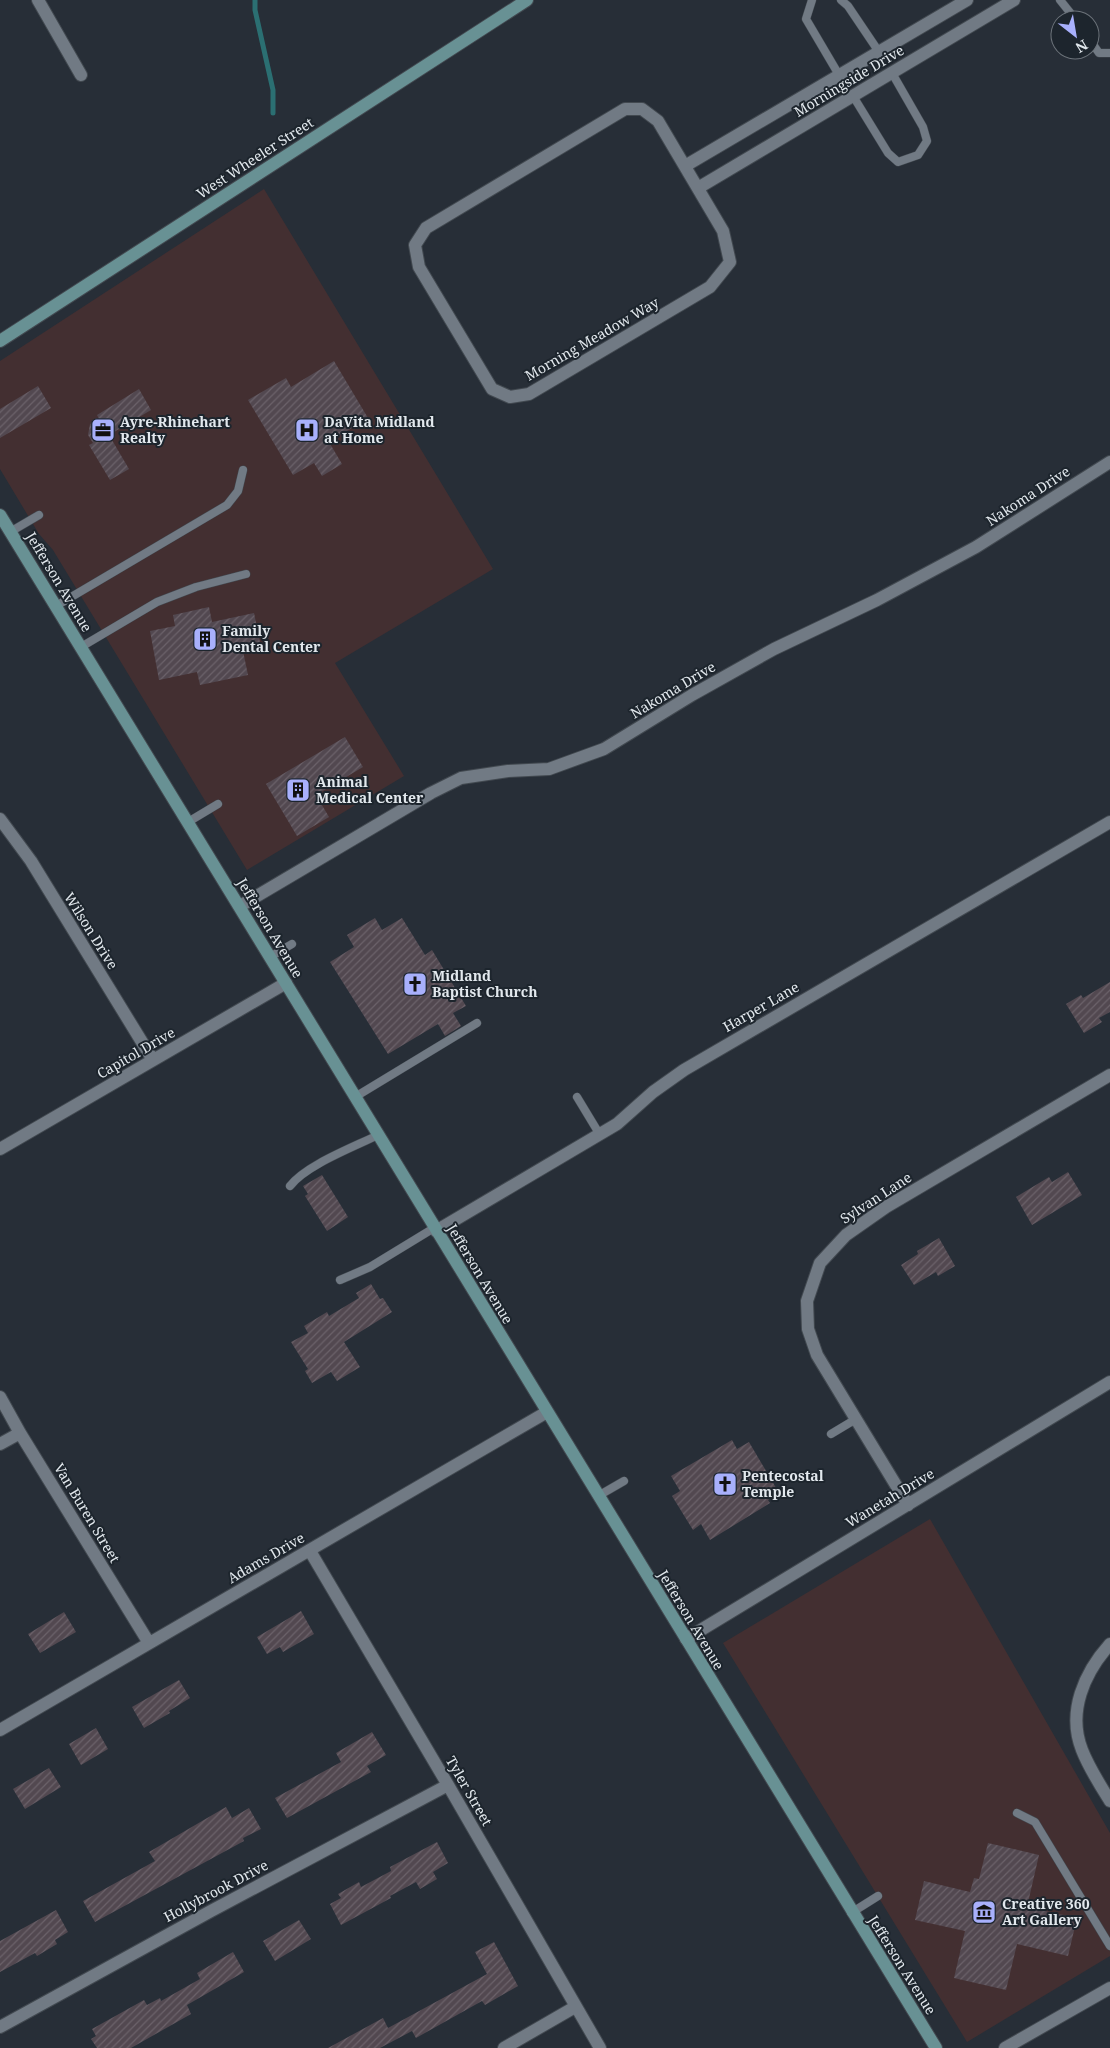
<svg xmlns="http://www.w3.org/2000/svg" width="1110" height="2048" font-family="'Noto Serif',serif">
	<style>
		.commercial { fill: #432f31 }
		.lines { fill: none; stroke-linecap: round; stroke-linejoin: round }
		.stream { stroke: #2b6f72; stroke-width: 5 }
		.building { fill: url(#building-hatch) }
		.lane-casing { stroke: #424950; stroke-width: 9 }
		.street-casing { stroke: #424950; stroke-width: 14 }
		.secondary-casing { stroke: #424950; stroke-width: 14 }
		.lane { stroke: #717a84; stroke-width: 8 }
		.street { stroke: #717a84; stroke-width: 12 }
		.secondary { stroke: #689194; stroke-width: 12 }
		.labels { text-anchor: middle; stroke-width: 4; stroke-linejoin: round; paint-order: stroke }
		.street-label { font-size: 14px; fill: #e2e8ed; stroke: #1d252d }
		.poi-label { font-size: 14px; font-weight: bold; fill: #e2e8ed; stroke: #1d252d; text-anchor: start }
	</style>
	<defs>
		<pattern id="building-hatch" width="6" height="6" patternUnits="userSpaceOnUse" patternTransform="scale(1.25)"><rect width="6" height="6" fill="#524850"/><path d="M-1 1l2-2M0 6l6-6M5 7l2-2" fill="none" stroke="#6b626a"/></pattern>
	</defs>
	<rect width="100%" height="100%" fill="#272e37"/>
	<path class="commercial" d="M264,189L493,569L335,663L404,776L247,870L53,550L39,534L0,469V361Z
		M930,1519L1110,1833V1956L967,2042L723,1643Z"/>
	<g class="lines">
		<path class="stream" d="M255,0V10L273,90V113"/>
	</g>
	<path class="building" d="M334,361L368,418L329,442L342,464L322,476L314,463L293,475L248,400L286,378L291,387Z
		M38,386L51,408L0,438V409Z
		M139,389L151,410L109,435L129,469L110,480L89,445L93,443L88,435L90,424L99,419L97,415Z
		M209,607L212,622L254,613L261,647L243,651L248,675L200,685L197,672L159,680L150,631L175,626L173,615Z
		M345,737L363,767L316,795L329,817L297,836L266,784Z
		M375,918L382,930L402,918L425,955L432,950L466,1006L453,1013L461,1026L445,1036L438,1024L388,1054L330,962L354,947L347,935Z
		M1110,982V1012L1099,1018L1102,1022L1084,1033L1066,1004L1081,995L1083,998Z
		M1068,1172L1082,1195L1032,1225L1016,1197L1049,1177L1052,1182Z
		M322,1175L348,1217L327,1231L305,1196L308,1194L303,1186Z
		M939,1238L955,1266L938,1276L936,1272L914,1285L901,1265L918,1254L917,1251Z
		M371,1284L380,1299L383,1298L392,1312L344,1342L360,1367L337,1381L331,1372L312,1383L305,1371L308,1369L291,1342L308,1333L304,1326L327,1312L329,1316L359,1298L356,1293Z
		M732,1440L737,1449L749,1442L779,1493L768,1500L770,1503L710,1540L701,1524L693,1530L672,1496L680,1491L671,1476Z
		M301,1611L314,1634L283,1652L280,1647L267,1654L257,1637Z
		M64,1612L76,1632L40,1653L28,1634Z
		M179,1680L190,1698L169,1711L170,1713L144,1728L132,1707Z
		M96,1728L108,1749L81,1765L69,1744Z
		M372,1732L386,1755L367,1766L371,1772L287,1818L275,1798L341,1762L336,1753Z
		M49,1768L61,1787L25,1809L13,1789Z
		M226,1807L232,1818L249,1808L261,1829L243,1838L244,1841L95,1922L83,1901L155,1861L149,1852Z
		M437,1842L448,1863L433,1872L437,1879L420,1889L416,1882L390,1896L391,1898L341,1925L330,1904L341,1898L338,1894L359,1882L361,1887L391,1871L390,1867Z
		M988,1843L1039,1855L1027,1907L1077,1918L1068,1956L1017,1944L1006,1990L954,1978L965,1931L915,1920L924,1881L970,1892L974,1878L979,1879Z
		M56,1910L68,1932L55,1940L57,1944L37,1956L35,1953L0,1972V1941Z
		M299,1920L311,1939L275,1961L263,1941Z
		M494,1942L518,1986L485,2005L482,2001L416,2038L412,2031L380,2048H328L383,2018L388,2028L487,1974L475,1952Z
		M233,1952L244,1972L187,2005L191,2014L131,2048H97L91,2039L96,2036L92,2029L144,2000L147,2005L160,1998L161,2001L200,1979L197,1973Z"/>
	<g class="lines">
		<g class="lane-casing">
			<path id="lane" d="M812,0L806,19L839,75
				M841,0L848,6L879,52
				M1060,0L1076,20
				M1090,40L1099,53H1110
				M853,96L888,153L898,162L918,155L927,141L923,127L892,73
				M10,532L39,515
				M56,606L227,505L238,491L243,470
				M81,647L157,602L196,587L246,574
				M188,822L218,804
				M270,957L292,944
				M355,1097L477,1023
				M577,1097L600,1135
				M290,1186C306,1165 354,1147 378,1135
				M340,1280L370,1267L434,1228
				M831,1434L856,1419
				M598,1496L624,1481
				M1017,1813L1035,1822L1110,1946
				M851,1913L878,1896"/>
		</g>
		<g class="street-casing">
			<path id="street" d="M38,0L81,75
				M625,109H642L658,121L723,231L730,262L710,287L529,394L510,397L492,389L419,267L415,245L426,228Z
				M685,166L967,0
				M698,188L1014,0
				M0,819L31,861L153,1060
				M240,906L431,793L461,778L508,771L549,769L604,749L692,695L774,649L877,600L976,547L1110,462
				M0,1149L286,983
				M436,1231L617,1124L653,1092L684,1070L1110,822
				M0,1397L20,1433L149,1643
				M0,1444L20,1433
				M908,1505L817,1355L808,1329L807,1301L820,1263L846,1235L886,1207L1110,1075
				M310,1551L448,1785L600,2048
				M686,1639L1110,1382
				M1110,1644C1084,1673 1067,1712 1082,1750C1089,1768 1100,1785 1110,1801
				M0,1730L547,1412
				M0,2027L211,1911L448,1785
				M504,2048L575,2007
				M1005,2048L1110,1988"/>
		</g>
		<g class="secondary-casing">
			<path id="secondary" d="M0,341L527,0
				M0,515L936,2048"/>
		</g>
		<use href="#lane" class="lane"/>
		<use href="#street" class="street"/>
		<use href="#secondary" class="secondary"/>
	</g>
	<defs>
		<g id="office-square" transform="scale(1.25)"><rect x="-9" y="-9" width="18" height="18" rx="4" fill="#a8b0fc" stroke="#1d252d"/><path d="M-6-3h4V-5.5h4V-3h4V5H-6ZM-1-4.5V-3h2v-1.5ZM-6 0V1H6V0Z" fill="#111"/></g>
		<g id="hospital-square" transform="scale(1.25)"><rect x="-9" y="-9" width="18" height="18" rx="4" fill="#a8b0fc" stroke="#1d252d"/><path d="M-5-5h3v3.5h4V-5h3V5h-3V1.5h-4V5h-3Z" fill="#111"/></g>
		<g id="building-square" transform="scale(1.25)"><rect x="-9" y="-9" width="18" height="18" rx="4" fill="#a8b0fc" stroke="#1d252d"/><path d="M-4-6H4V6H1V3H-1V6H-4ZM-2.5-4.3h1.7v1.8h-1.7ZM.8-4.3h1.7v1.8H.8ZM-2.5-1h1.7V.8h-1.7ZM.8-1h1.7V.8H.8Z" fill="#111"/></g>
		<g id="church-square" transform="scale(1.25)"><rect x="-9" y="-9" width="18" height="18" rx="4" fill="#a8b0fc" stroke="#1d252d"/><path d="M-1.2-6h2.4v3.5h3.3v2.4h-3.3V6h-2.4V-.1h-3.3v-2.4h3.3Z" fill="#111"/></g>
		<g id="museum-square" transform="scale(1.25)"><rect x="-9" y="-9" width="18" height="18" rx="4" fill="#a8b0fc" stroke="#1d252d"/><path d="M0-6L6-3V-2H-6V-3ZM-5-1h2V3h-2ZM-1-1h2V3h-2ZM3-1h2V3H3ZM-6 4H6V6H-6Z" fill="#111"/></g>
	</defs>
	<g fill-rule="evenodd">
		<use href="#office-square" x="103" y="430"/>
		<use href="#hospital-square" x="307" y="430"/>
		<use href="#building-square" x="205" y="639"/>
		<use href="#building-square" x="298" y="790"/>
		<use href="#church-square" x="415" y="984"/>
		<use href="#church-square" x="725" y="1484"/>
		<use href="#museum-square" x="984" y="1912"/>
	</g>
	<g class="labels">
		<g class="street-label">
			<text transform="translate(849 81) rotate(-31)" y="5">Morningside Drive</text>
			<text transform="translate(255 158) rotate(-33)" y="5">West Wheeler Street</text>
			<text transform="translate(592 339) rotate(-30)" y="5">Morning Meadow Way</text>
			<text transform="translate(1028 496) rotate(-33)" y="5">Nakoma Drive</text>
			<text transform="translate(59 582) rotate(59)" y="5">Jefferson Avenue</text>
			<text transform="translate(673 690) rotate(-31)" y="5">Nakoma Drive</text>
			<text transform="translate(270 928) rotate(59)" y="5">Jefferson Avenue</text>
			<text transform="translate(91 931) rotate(58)" y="5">Wilson Drive</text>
			<text transform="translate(761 1007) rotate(-30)" y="5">Harper Lane</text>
			<text transform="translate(136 1053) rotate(-30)" y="5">Capitol Drive</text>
			<text transform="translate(876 1198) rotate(-33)" y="5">Sylvan Lane</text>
			<text transform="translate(480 1274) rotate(59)" y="5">Jefferson Avenue</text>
			<text transform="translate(890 1498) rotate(-31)" y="5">Wanetah Drive</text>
			<text transform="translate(87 1513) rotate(59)" y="5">Van Buren Street</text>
			<text transform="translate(266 1558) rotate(-30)" y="5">Adams Drive</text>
			<text transform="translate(691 1620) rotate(59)" y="5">Jefferson Avenue</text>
			<text transform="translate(469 1791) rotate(60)" y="5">Tyler Street</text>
			<text transform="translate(216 1891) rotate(-28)" y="5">Hollybrook Drive</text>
			<text transform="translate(902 1965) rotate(58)" y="5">Jefferson Avenue</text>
		</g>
		<g class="poi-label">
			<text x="120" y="427">Ayre-Rhinehart<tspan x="120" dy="16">Realty</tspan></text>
			<text x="324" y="427">DaVita Midland<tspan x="324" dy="16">at Home</tspan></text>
			<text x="222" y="636">Family<tspan x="222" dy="16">Dental Center</tspan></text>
			<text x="316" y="787">Animal<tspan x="316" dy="16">Medical Center</tspan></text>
			<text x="432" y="981">Midland<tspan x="432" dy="16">Baptist Church</tspan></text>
			<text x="742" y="1481">Pentecostal<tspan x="742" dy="16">Temple</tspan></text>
			<text x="1002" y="1909">Creative 360<tspan x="1002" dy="16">Art Gallery</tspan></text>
		</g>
	</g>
	<g transform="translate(1075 35) rotate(149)"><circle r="24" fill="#1d252d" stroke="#6c737a"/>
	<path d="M0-4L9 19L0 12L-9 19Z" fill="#a8b0fc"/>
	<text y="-8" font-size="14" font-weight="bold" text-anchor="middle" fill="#e2e8ed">N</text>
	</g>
</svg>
